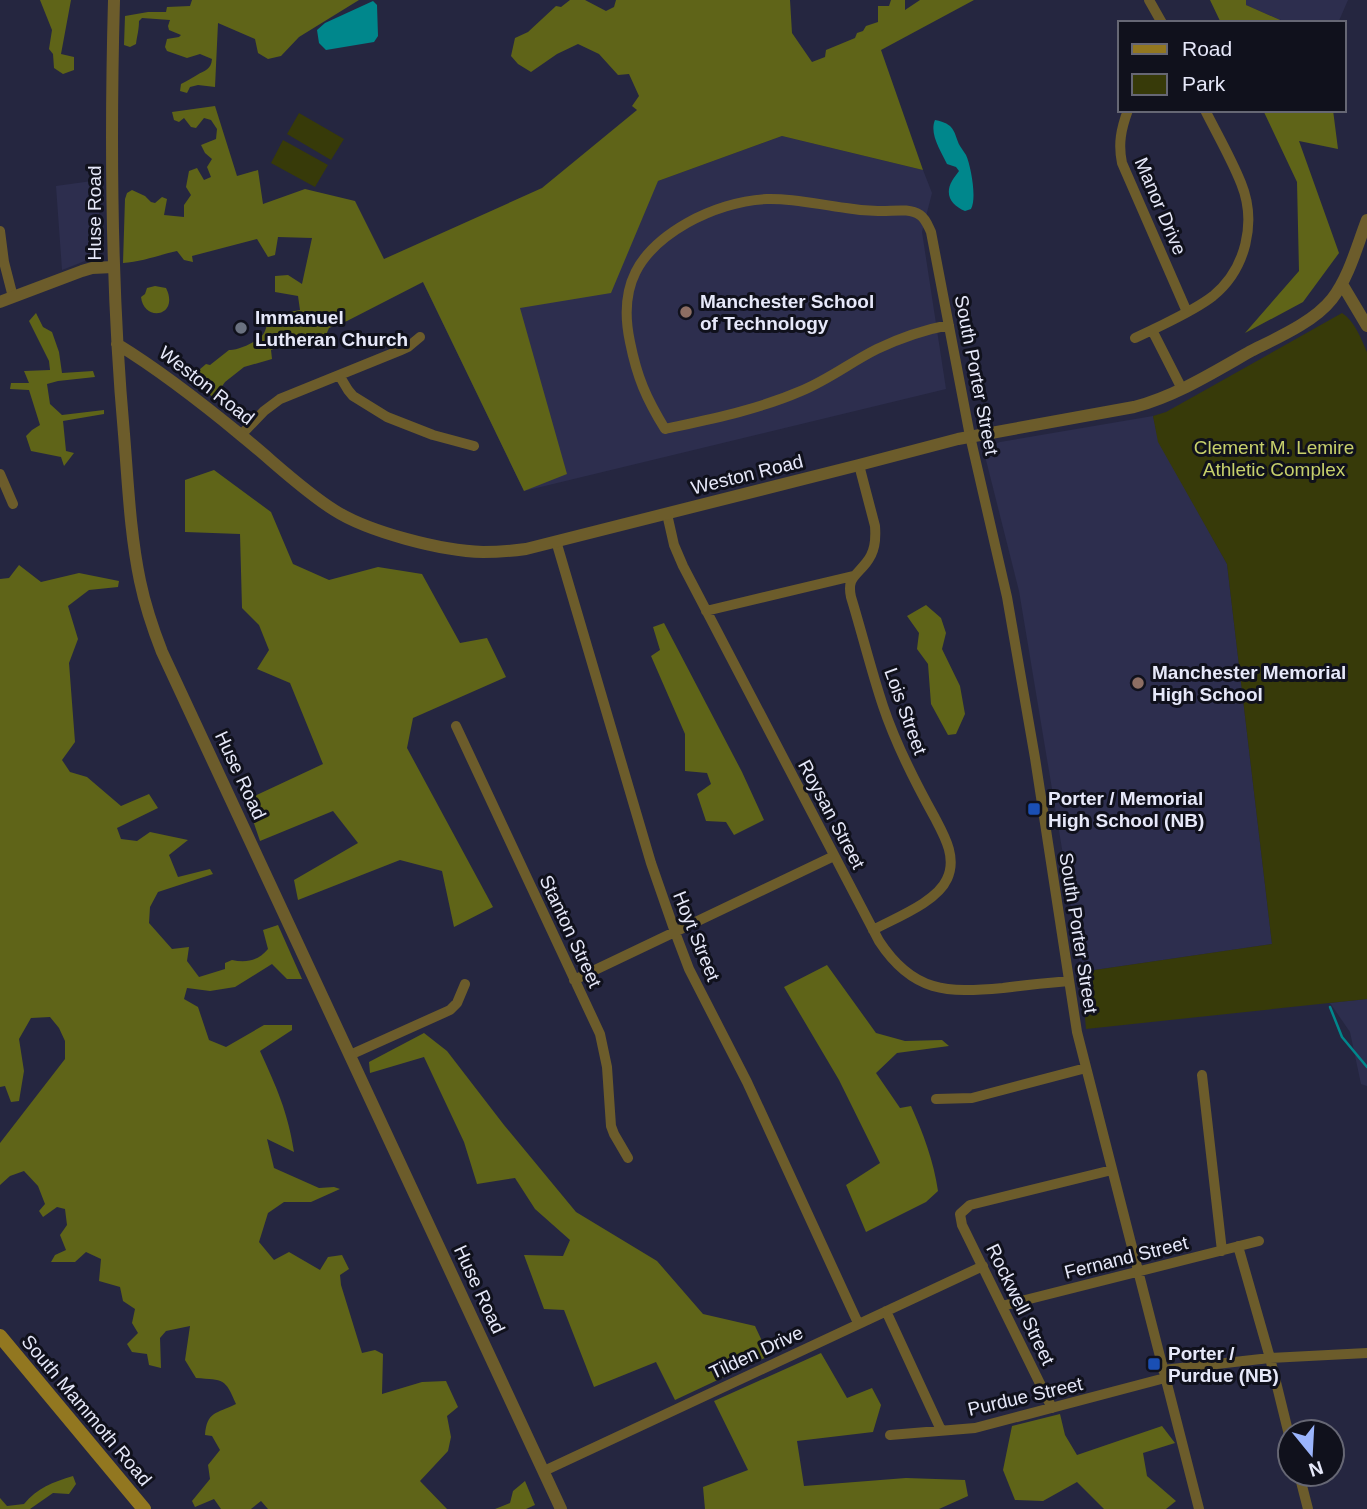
<svg xmlns="http://www.w3.org/2000/svg" width="1367" height="1509" font-family="Helvetica,sans-serif">
	<style>
		.built { fill: #2d2e4e }
		.green { fill: #373a09 }
		.forest { fill: #5f6418 }
		.water { fill: #00878c }
		.lines { fill: none; stroke-linecap: round; stroke-linejoin: round }
		.stream { stroke: #00878c; stroke-width: 2.5 }
		.minor { stroke: #6c5c2b; stroke-width: 10 }
		.tertiary { stroke: #6c5c2b; stroke-width: 12 }
		.secondary { stroke: #927720; stroke-width: 14 }
		.education-dot { fill: #8d6e63; stroke: #10111c; stroke-width: 2.5 }
		.worship-dot { fill: #6b7280; stroke: #10111c; stroke-width: 2.5 }
		.transit-dot { fill: #1a4fb4; stroke: #10111c; stroke-width: 2.5 }
		.labels { text-anchor: middle; stroke-width: 6; stroke-linejoin: round; paint-order: stroke }
		.street-label { font-size: 19px; fill: #e6e8f9; stroke: #10111c }
		.poi-label { font-size: 19px; font-weight: bold; fill: #e6e8f9; stroke: #10111c; text-anchor: start }
		.park-label { font-size: 19px; fill: #c7d06b; stroke: #10111c }
	</style>
	<rect width="100%" height="100%" fill="#252640"/>
	<path class="built" d="M1246,0H1348L1338,23H1287L1246,5Z
		M782,136L923,170L932,193L922,232L946,389L524,491L419,274L658,181Z
		M99,180V246L97,254L95,257L62,270L56,186Z
		M1153,416L1159,442L1227,564L1272,944L1081,972L1064,861L1019,591L984,452L986,447L1000,442Z
		M1367,999V1086L1361,1084L1350,1032L1330,1003Z"/>
	<path class="green" d="M299,113L344,139L331,160L287,134Z
		M283,140L328,165L315,187L271,163Z
		M1342,313C1355,321 1361,339 1367,352V999L1086,1029L1081,972L1272,944L1227,564L1158,442L1153,416L1166,412Z"/>
	<path class="forest" d="M40,0H71L61,54L74,57V70L63,74L54,68L53,54L49,49L52,30Z
		M192,0H359L299,37L281,56L268,59L258,53L255,39L218,23L215,87L198,85L190,87L187,93L180,91L181,84C187,81 192,78 197,75C205,70 211,70 212,59L200,54L187,58L167,51L165,47L167,39L179,37L181,35L169,30L168,26L170,20L142,18L139,21C139,30 137,36 136,44L130,47L124,45L125,16L148,12H166L167,7L190,6Z
		M570,0H585L606,11L614,7L616,0H790L792,33L812,62L825,57L826,50L855,38L857,33L863,31L866,26L878,22V6H889L891,0H905V10L920,0H974L881,50L923,170L782,136L658,181L611,293L520,308L567,474L524,491L423,282L347,321L329,328L326,335L300,343L293,341L271,350L272,359L244,367L225,382L214,398L189,378L196,368L199,370L206,364L210,365L229,350C238,351 259,341 264,333C266,330 266,326 268,323C275,314 290,312 300,310L298,296L275,292V276L288,275L302,284L312,238L278,237L275,255L268,257L257,239L192,256L193,262L184,260L177,251C159,255 141,262 123,263L125,199L127,193L132,190L145,196L151,202L155,203L162,197L167,199L164,215L184,217V205L191,195L186,187L189,171L197,168L204,180L211,177L207,167L212,159L205,153L201,145L216,139L217,129L211,120L204,118L196,128L191,127L184,118L179,122L174,120L172,112L215,106L237,176L258,170L263,204L305,189L355,201L384,259L542,188L637,110L632,106L639,96L629,74L618,75L599,54L578,44L557,54L531,72L518,64L511,56L515,38L528,32L556,6L561,7Z
		M1210,0H1246V5L1287,23H1221Z
		M1263,110H1333L1338,149L1299,141L1339,253L1303,302L1245,333L1299,271L1297,182Z
		M155,286L166,288C180,316 144,323 141,297L145,294L147,288Z
		M36,313L43,327L52,332L59,352L62,373L93,371L95,377L58,381L47,384L50,404L62,415L104,410V414L63,421L66,451L74,453L64,466L61,457L31,451L26,436L32,430L40,425L29,390L10,389L11,383H29L24,371L50,370L49,361L29,321Z
		M214,470L271,512L293,564L329,580L378,567L422,574L460,643L487,638L506,677L413,718L407,748L493,907L454,927L442,871L400,860L298,900L294,880L358,843L333,811L260,841L246,800L323,764L290,683L257,669L269,650L259,625L242,608L240,534L185,532V480Z
		M19,565L41,582L79,573L119,581L118,587L89,590L68,606L78,639L69,663L75,742L62,760L70,772L87,777L121,806L149,794L158,808L117,828L121,839L137,841L150,832L188,840L169,855L178,877L210,869L213,874L158,892L150,907L149,923L172,949L189,947L187,961L199,977L225,969V963L232,960C246,963 258,961 268,949L263,930L278,925L302,979H287L272,964L235,987L210,991L187,988L184,999L198,1007L209,1040L226,1047L264,1025H292V1030L260,1051C276,1086 288,1112 294,1152L267,1139L274,1168L319,1188L334,1187L340,1189L311,1202H284L268,1213L259,1242L274,1260L289,1252L320,1270L328,1257L342,1255L349,1269L340,1275L341,1285L362,1353L375,1350L383,1354L382,1394L422,1382L446,1381L458,1407L447,1416L451,1437L448,1451L420,1481L447,1509H268L261,1501L251,1509H221L214,1499L195,1507L192,1501L210,1479L208,1465L220,1450L212,1436L205,1435C207,1411 216,1414 236,1404C225,1378 224,1380 196,1378L185,1360L190,1326L166,1331L160,1338L161,1368L149,1365L147,1354L132,1352L127,1344L138,1333L132,1323L135,1309L123,1301L120,1287L99,1281L101,1259L86,1252L75,1262H51L55,1255L66,1250L60,1235L67,1225L65,1209L57,1207L43,1217L39,1211L45,1204L38,1186L24,1171L10,1176L0,1185V1143L65,1059V1041L59,1028L50,1017L31,1018L19,1039L24,1071L19,1101L11,1102L5,1086L0,1087V579L9,578Z
		M926,605L941,618L946,633L942,649L960,686L965,714L956,734L948,735L931,704L928,664L917,649L919,633L907,616Z
		M664,623L742,772L764,820L734,835L726,822L706,821L697,794L711,784L707,773L685,771V734L651,656L660,650L653,627Z
		M827,965L876,1033L905,1041L942,1040L949,1046L897,1053L876,1073L900,1108L911,1106C923,1133 934,1162 938,1191L926,1202L866,1232L846,1185L880,1163L839,1080L784,987Z
		M424,1033L447,1051L504,1125L576,1212L657,1261L703,1314L755,1326L769,1356L675,1400L656,1362L594,1387L564,1310L544,1309L524,1255L563,1256L570,1240L535,1209L515,1178L477,1184L464,1142L424,1057L370,1073L369,1062Z
		M821,1353L847,1398L872,1388L881,1405L873,1432L797,1441L804,1486L906,1478L965,1480L968,1496L939,1509H705L703,1487L748,1470L714,1401Z
		M1060,1414L1065,1435L1077,1455L1162,1426L1175,1443L1143,1453L1147,1476L1176,1501L1166,1509H1104L1077,1482L1043,1501L1015,1500L1003,1470L1012,1426Z
		M73,1476L76,1484L69,1494L53,1493L30,1509H0V1498L7,1506L24,1504C37,1488 53,1482 73,1476Z
		M525,1481L535,1505L526,1509H495L510,1503L513,1491Z"/>
	<path class="water" d="M373,1L377,5L378,36L374,42L326,50L319,43L317,30L325,23Z
		M935,120C940,121 945,122 950,126C956,132 956,139 960,146C962,149 964,152 966,155C971,166 977,199 971,209L965,211C952,206 944,195 952,181C954,177 957,174 959,171L956,167L947,164C941,151 929,134 935,120Z"/>
	<g class="lines">
		<path class="stream" d="M1330,1007L1342,1037L1367,1067"/>
		<path class="minor" d="M1149,0L1162,23
			M1128,110C1121,129 1118,144 1122,163L1187,312
			M0,231L4,262L13,297
			M949,325C923,330 900,338 877,349C851,362 828,380 801,391C757,410 711,419 665,429C646,398 637,377 630,342C618,286 638,251 687,223C710,210 740,200 767,199C794,198 820,205 846,208C857,210 868,211 878,211C891,212 908,207 920,215C926,219 928,226 931,232L970,436L1007,597L1035,758L1077,1032L1199,1509
			M1135,338L1152,330
			M339,375L348,390L353,396L387,417L433,435L474,446
			M1182,389L1152,330C1172,320 1195,310 1213,296C1246,269 1257,222 1241,183C1231,158 1217,134 1205,110
			M241,435L264,411L280,399L401,350L408,347L420,337
			M859,465L875,526C876,540 875,552 866,563C855,577 847,578 851,597C862,633 871,670 883,706C896,745 915,782 935,818C945,837 957,858 947,879C937,902 895,918 873,930
			M0,474L13,504
			M667,514L674,545L683,566L879,941C913,993 947,993 1003,988C1025,985 1047,983 1069,981
			M556,541L651,863L675,932L689,969L747,1082L858,1323
			M706,611L853,576
			M456,726L600,1034L607,1067L611,1126L614,1134L628,1158
			M574,980L834,856
			M350,1055L450,1010L457,1003L465,984
			M1202,1075L1222,1251
			M936,1099L972,1098L1086,1068
			M1238,1246L1270,1358L1290,1439
			M1002,1306L1259,1241
			M886,1311L941,1430
			M1163,1370L1270,1358L1367,1353
			M1052,1408L962,1225L960,1214L970,1205L1112,1170
			M890,1435L975,1428L1165,1378
			M544,1471L983,1266
			M1299,1474L1308,1509"/>
		<path class="tertiary" d="M114,0C110,144 111,290 124,434C128,483 130,533 140,581C145,605 153,629 162,652L561,1509
			M1342,284L1367,326
			M0,302L82,271L92,268L113,267
			M117,344C161,371 202,403 242,436C273,461 301,489 334,510C368,532 442,551 483,552C497,552 511,551 526,549L859,465L958,439L1134,407C1176,396 1214,372 1251,351C1277,338 1314,322 1332,299C1349,277 1357,246 1367,220"/>
		<path class="secondary" d="M0,1336L144,1509"/>
	</g>
	<g class="education-dot">
		<circle cx="686" cy="312" r="7"/>
		<circle cx="1138" cy="683" r="7"/>
	</g>
	<circle class="worship-dot" cx="241" cy="328" r="7"/>
	<g class="transit-dot">
		<rect x="1027" y="802" width="14" height="14" rx="3.5"/>
		<rect x="1147" y="1357" width="14" height="14" rx="3.5"/>
	</g>
	<g class="labels">
		<g class="street-label">
			<text transform="translate(1161 206) rotate(67)" y="7">Manor Drive</text>
			<text transform="translate(94 213) rotate(-90)" y="7">Huse Road</text>
			<text transform="translate(977 375) rotate(79)" y="7">South Porter Street</text>
			<text transform="translate(207 385) rotate(38)" y="7">Weston Road</text>
			<text transform="translate(747 474) rotate(-14)" y="7">Weston Road</text>
			<text transform="translate(906 711) rotate(70)" y="7">Lois Street</text>
			<text transform="translate(241 775) rotate(65)" y="7">Huse Road</text>
			<text transform="translate(832 814) rotate(62)" y="7">Roysan Street</text>
			<text transform="translate(571 931) rotate(65)" y="7">Stanton Street</text>
			<text transform="translate(1079 933) rotate(81)" y="7">South Porter Street</text>
			<text transform="translate(697 936) rotate(68)" y="7">Hoyt Street</text>
			<text transform="translate(1126 1257) rotate(-14)" y="7">Fernand Street</text>
			<text transform="translate(480 1289) rotate(65)" y="7">Huse Road</text>
			<text transform="translate(1021 1304) rotate(64)" y="7">Rockwell Street</text>
			<text transform="translate(756 1352) rotate(-25)" y="7">Tilden Drive</text>
			<text transform="translate(1025 1396) rotate(-13)" y="7">Purdue Street</text>
			<text transform="translate(87 1410) rotate(50)" y="7">South Mammoth Road</text>
		</g>
		<g class="poi-label">
			<text x="700" y="308">Manchester School<tspan x="700" dy="22">of Technology</tspan></text>
			<text x="255" y="324">Immanuel<tspan x="255" dy="22">Lutheran Church</tspan></text>
			<text x="1152" y="679">Manchester Memorial<tspan x="1152" dy="22">High School</tspan></text>
			<text x="1048" y="805">Porter / Memorial<tspan x="1048" dy="22">High School (NB)</tspan></text>
			<text x="1168" y="1360">Porter /<tspan x="1168" dy="22">Purdue (NB)</tspan></text>
		</g>
		<g class="park-label">
			<text x="1274" y="454">Clement M. Lemire<tspan x="1274" dy="22">Athletic Complex</tspan></text>
		</g>
	</g>
	<rect x="1118" y="21" width="228" height="91" fill="#10111c" stroke="#666774" stroke-width="2"/>
	<rect x="1132" y="44" width="35" height="10" fill="#927720" stroke="#666774" stroke-width="2"/>
	<text x="1182" y="56" font-size="21" fill="#e6e8f9">Road</text>
	<rect x="1132" y="74" width="35" height="21" fill="#373a09" stroke="#666774" stroke-width="2"/>
	<text x="1182" y="91" font-size="21" fill="#e6e8f9">Park</text>
	<g transform="translate(1311 1453) rotate(162)"><circle r="33" fill="#10111c" stroke="#666774" stroke-width="2"/>
	<path d="M0-5L12 26L0 18L-12 26Z" fill="#9bb5fd"/>
	<text y="-10" font-size="19" font-weight="bold" text-anchor="middle" fill="#e6e8f9">N</text>
	</g>
</svg>
